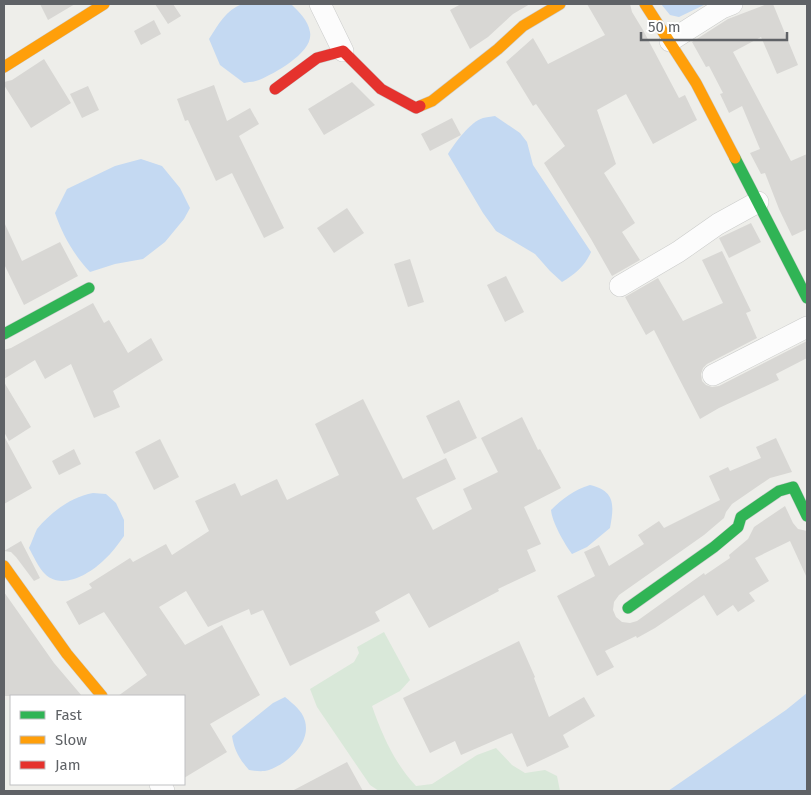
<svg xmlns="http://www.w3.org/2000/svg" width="811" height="795" font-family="'Fira Sans',sans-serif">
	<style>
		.green { fill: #d9e8d9 }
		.water { fill: #c4d9f2 }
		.building { fill: #d8d7d4 }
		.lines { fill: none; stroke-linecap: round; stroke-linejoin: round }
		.street-casing { stroke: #cbcccb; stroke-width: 22 }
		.fast-casing { stroke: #c9caca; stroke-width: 12 }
		.slow-casing { stroke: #c9caca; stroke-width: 12 }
		.jam-casing { stroke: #c9caca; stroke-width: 12 }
		.street { stroke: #fcfcfc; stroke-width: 21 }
		.fast { stroke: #30b455; stroke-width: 11 }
		.slow { stroke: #ff9f0a; stroke-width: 11 }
		.jam { stroke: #e5322d; stroke-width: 11 }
	</style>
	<rect width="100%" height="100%" fill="#eeeeea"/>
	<path class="green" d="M384,632L410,680L400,691L372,706C382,735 395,764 416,786L432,784L477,755L496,748L512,765L525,773L545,770L557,776L560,791H379L370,785L317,707L310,689L354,662L359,653L357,647Z"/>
	<path class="water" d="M242,4H291C299,12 308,20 310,32C314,52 275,73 259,80C254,82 248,82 244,83L220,65L209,39C218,25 226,10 242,4Z
		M661,4H706L679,17L670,15Z
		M495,116L520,133L527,142L533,165L591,252C585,266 575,274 562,282L550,271L535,254L496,231L483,213L448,154C455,143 470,122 483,118C486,117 491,117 495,116Z
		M141,159L162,166L180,188L190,208L184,219L165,242L143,259L115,264L90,272C74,255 63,236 55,213L67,189L115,166Z
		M590,485C616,491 614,506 610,528L587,547L572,554C564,543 552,522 551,510C563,498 574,490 590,485Z
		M93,493L106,494L116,503L124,520V536C118,544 112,553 104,560C91,573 62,591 45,574C38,567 34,557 29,548C32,542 34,535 37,529C51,512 71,497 93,493Z
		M807,693V791H668L786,710Z
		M285,697C293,704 302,710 305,721C311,743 288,763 269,770C263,772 255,771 249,770C240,760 234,750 232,736L273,703Z"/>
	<path class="building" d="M40,4H75L48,20Z
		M155,4H173L181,16L168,24Z
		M461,4H530L513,14L488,37L470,49L450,10Z
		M587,4H630L632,12L643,30L679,98L685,95L697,120L653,144L626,94L597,110L616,164L604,173L635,223L622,232L640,260L612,276L591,239L544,163L565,146L536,104L533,106L506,62L533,38L548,64L605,35Z
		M767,4H773L798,65L777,74L761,37L733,52L791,161L807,154V229L792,236L779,209L765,173L761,174L750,153L760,149L742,106L729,113L720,94L723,93L709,66L706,67L692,42L728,19Z
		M154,20L161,34L141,45L134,31Z
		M44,59L71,103L31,128L4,85V82L12,80Z
		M352,82L375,105L324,135L308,109Z
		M214,85L227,121L250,108L259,124L239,136L284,228L264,238L232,173L216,181L188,120L185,121L177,99Z
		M88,86L99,110L82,118L70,94Z
		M452,118L461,135L430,151L421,134Z
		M347,208L364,233L334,253L317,228Z
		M4,222L22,261L60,242L78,276L24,305L4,264Z
		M751,223L761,242L729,258L719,238Z
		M722,251L751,311L746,313L757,338L707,364L703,368L701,374L702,381L706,385L712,387L719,386L807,341V358L776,374L779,380L719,408L700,419L654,330L646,335L625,297L658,278L683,321L723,303L702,260Z
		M410,259L424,302L408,307L394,264Z
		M506,276L524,312L505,322L487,285Z
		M93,303L104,323L109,320L128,353L151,338L163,360L113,391L120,407L94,418L71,364L45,379L35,360L4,379V350L11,348Z
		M4,382L31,427L9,441L4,432Z
		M363,399L403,479L446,458L456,479L416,498L433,530L472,509L463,489L498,472L481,438L522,417L538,450L540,449L561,488L524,507L541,544L527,550L536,571L498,589L499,591L429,628L409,593L375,612L380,621L290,666L263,610L251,615L249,609L208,627L186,591L159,607L185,645L222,625L260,695L210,724L227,752L184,778V696H118L147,675L104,612L79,625L66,602L92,588L89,584L130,558L133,562L166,544L172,555L209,531L195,501L235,483L241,496L277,479L287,500L339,475L315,424Z
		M459,400L477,438L444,454L426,416Z
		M4,436L32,488L4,504Z
		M776,438L792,472L770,478L732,504L726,512L724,518L704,535L619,595L614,602L613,610L616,617L622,622L630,623L637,621L704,573L705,575L730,558L729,555L748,539L754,527L785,506L793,523L798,529L807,531V578L790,541L755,558L769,581L749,593L755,601L738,612L733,605L717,616L704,595L655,628L637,638L636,636L605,651L614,667L597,676L557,596L595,576L584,552L599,545L609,566L644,544L638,535L659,521L664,528L720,500L709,476L728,467L730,471L761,458L756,447Z
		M160,439L179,477L154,490L135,452Z
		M74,449L81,464L59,475L52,461Z
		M21,541L40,578L34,581L16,557L11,552L4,551Z
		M4,592L54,663L82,696H4Z
		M519,641L535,677L534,678L549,717L584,697L595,716L563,735L569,747L527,767L512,733L461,755L455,741L430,753L403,698Z
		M347,762L363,791H292Z"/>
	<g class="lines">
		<g class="street-casing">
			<path id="street" d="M320,4L343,51
				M670,41L722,8L732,4
				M620,286L678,252L718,224L758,202
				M713,375L807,327
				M160,784L164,791"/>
		</g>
		<g class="fast-casing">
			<path id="fast" d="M735,158L807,298
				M4,334L89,288
				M628,608L714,547L738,527L741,517L779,491L793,487L807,516"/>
		</g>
		<g class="slow-casing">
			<path id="slow" d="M645,4L696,83L735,158
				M4,67L104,4
				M420,106L432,101L498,49L523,26L560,4
				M4,566L67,654L102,696"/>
		</g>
		<g class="jam-casing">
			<path id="jam" d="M275,89L317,58L343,51L381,89L416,108L420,106"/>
		</g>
		<use href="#street" class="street"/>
		<use href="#fast" class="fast"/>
		<use href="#slow" class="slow"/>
		<use href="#jam" class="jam"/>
	</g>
	<rect width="811" height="795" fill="none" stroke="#5f6266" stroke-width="10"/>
	<rect x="10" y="695" width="175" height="90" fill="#ffffff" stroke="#bfc0c2"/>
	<rect x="20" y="711" width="25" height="8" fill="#30b455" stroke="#bfc0c2"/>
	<text x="55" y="720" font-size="15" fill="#5f6266">Fast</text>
	<rect x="20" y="736" width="25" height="8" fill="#ff9f0a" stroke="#bfc0c2"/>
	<text x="55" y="745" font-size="15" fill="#5f6266">Slow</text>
	<rect x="20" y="761" width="25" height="8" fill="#e5322d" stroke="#bfc0c2"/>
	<text x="55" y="770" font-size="15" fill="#5f6266">Jam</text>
	<path d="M641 32v8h146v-8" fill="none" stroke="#5f6266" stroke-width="2.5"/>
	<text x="648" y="32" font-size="15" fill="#5f6266" stroke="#ffffff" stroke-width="4" paint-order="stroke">50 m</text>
</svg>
